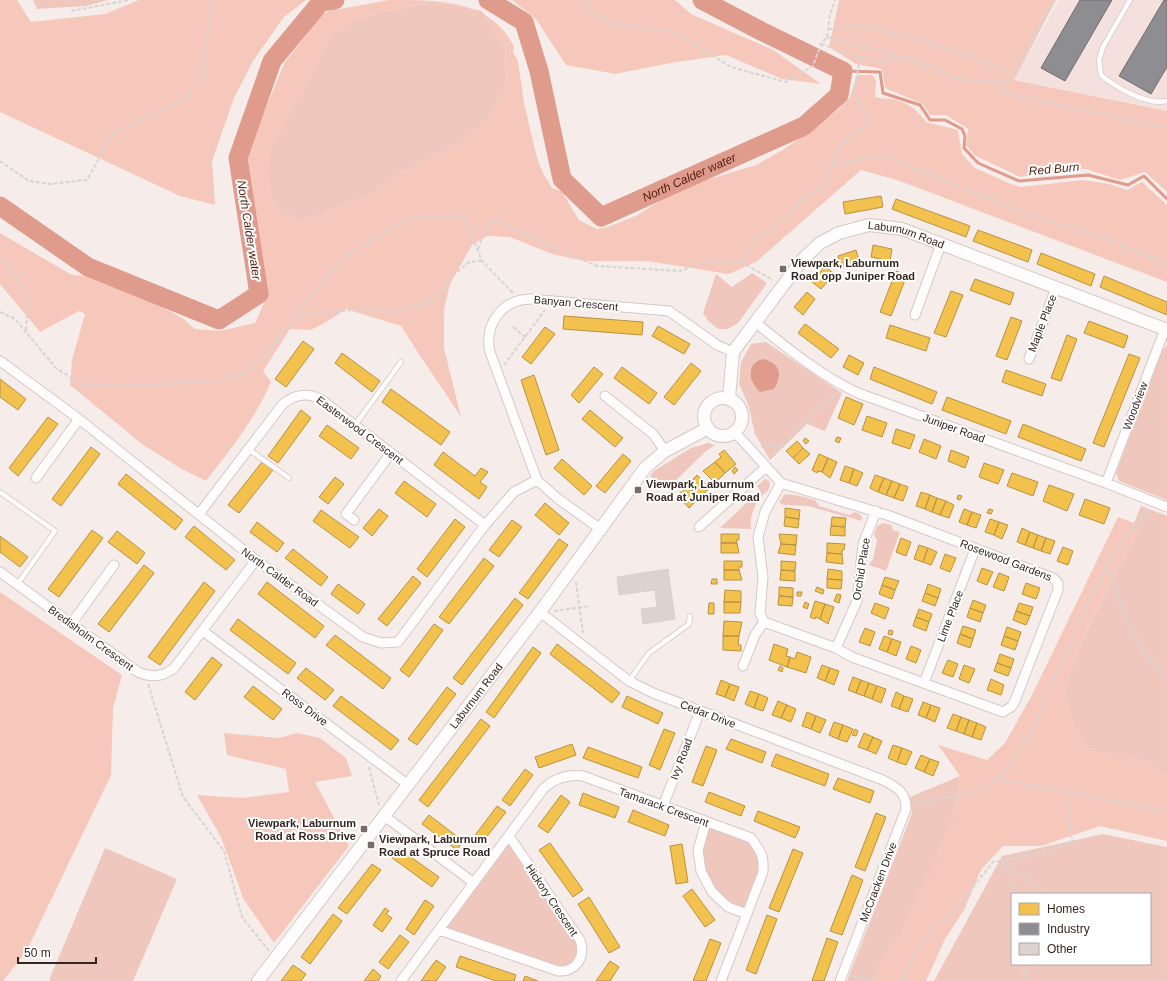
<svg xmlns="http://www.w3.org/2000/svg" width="1167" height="981" font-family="Helvetica,sans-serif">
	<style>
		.built { fill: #f4e0dc }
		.green { fill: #efc7bd; fill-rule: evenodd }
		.forest { fill: #f6c8bc; fill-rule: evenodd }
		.water { fill: #df9c8d }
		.homes { fill: #f2c14e; stroke: #b99241 }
		.industry { fill: #8d8d92; stroke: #726e70 }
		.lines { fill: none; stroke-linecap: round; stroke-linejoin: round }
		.stream { stroke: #df9c8d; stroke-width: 3 }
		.river { stroke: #df9c8d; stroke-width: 19 }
		.building { fill: #ded2cf; stroke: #dcd0cd }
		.lane-casing { stroke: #d4c9c6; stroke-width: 6 }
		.street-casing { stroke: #d4c9c6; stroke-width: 11 }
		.secondary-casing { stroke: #d4c9c6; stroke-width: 14 }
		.path { stroke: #d7d4d2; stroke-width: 2; stroke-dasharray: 4 2; stroke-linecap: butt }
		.lane { stroke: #fefcfc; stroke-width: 4.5 }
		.street { stroke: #fefcfc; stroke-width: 9 }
		.secondary { stroke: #fefcfc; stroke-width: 12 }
		.poi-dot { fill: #786c68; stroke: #fff; stroke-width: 1.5 }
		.labels { text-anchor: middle; stroke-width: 4; stroke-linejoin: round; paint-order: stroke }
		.street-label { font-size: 11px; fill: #342622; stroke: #fff }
		.poi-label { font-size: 11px; font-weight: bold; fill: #342622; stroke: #fff; text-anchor: start }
		.water-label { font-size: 12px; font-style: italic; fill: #541b0e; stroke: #fff }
	</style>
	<rect width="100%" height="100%" fill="#f6edea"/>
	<path class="built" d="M1059,0H1167V111L1014,80Z"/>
	<path class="green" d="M33,0H108L86,6L37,9Z
		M432,1L482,11L505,48L507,87L488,121L460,144L399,173L373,194L300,222L282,212L270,197L267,175L269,150L331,35L352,20Z
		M752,273L767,283L738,323L728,329H718L709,322L703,313L716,274L732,287Z
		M766,342L842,393L825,431L807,424L770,460L755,434L748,404L739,384L741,362L751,344Z
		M1167,345V500L1119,481L1116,473L1161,353Z
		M708,443L715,445L706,451L666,490L650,476L654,471L691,448Z
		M765,479L769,481L770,486L767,492C756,496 749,518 751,529L720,528L760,490L757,486Z
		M785,494L800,496L815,500L819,506L849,515L855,512C860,514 863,516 862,521L808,506L783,505L779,502Z
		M1141,506L1167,516V776L1153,764L1116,754L1087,751C1079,735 1069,717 1066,699C1061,669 1123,561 1139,529L1134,523Z
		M883,523L891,525L893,530L900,532L886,571L869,565L873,559L877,540L874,535L877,526Z
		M960,776L954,816L933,867L899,938L880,965L872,981H847L912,813L910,797Z
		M706,822L751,838L763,857L747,914L728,907L701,871V835Z
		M1103,834L1167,847V981H934L1002,856ZM1012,894H1150V964H1012Z
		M509,836L582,950L567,970L439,930Z
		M105,848L177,879L133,981H52L49,980Z"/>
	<path class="forest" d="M0,0H17L31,22L105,14L139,0H306L284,17L253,61L234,98L212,161L215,205L180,196L0,112Z
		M389,0C440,0 492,0 514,47L513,52L518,61L524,103L537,158L543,173L552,188L562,192L579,220L597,229L608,227L638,215L680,188L756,165L786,148L839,109L850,97L857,75H872L876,80L875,97C881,99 886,98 891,99C906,101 918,110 926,122L958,130L962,154L975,168L1011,184L1021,187L1083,180L1109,184L1127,190L1142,182L1167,205V282L897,180L861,170L756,262L729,274L647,261H584L552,254L510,237L487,236L472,245L450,284L444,309V348L461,417C441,386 420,357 401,326L346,309L328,321L311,330L290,329L263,371L271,382C255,419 231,449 206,481L180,468L142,444L70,385L72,360L85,314L79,311L40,332L0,284V233L72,275L98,277L162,307L182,318L195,329L220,331L255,323L265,301L252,214L246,155L285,62L322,15L329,11ZM432,1L482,12L505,48L507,87L488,121L460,144L399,173L373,194L300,222L282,212L270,197L267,175L269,150L331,35L352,20Z
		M512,0H675L691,14L773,50L821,84L782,79L726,55L676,62L615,74L566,65L536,19Z
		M839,0H1056L1014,80L1167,111V192L1145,172L1120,180L1086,169L1063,170L1020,177L974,155L966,145L968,129L946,115H930L923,104L885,88L882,69L856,64L829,47Z
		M1118,517L1134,523L1139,529C1123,560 1061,668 1066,699C1069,717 1079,735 1087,751L1116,754L1153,764L1167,776V841L1100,826L1041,846H1003L981,870L964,910L945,939L926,981H872L880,965L899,938L933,867L954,816L960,776L938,745L987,760L1005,743L1032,695Z
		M0,592L122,675L113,708L111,775L26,952L3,981H0Z
		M224,733L279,738L297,733L320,738L346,758L352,776L315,782L349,846L274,943L244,900L221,837L197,795L242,798L289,792L286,769L227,755Z"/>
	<path class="water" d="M763,359C780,363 783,374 774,389L760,392C748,382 746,363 763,359Z"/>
	<path class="homes" d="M881,196L883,207L845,214L843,202Z
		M896,199L970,226L966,237L892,209Z
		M978,230L1032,250L1028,262L973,241Z
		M873,245L892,249L890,261L871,257Z
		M856,250L859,261L841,267L838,256Z
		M1041,253L1095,274L1091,286L1037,264Z
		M825,266L834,274L821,289L812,282Z
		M896,271L907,275L891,316L880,312Z
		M1104,276L1167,302V315L1100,287Z
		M975,279L1014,293L1010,305L970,290Z
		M951,291L963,295L946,337L934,333Z
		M807,292L815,299L803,315L794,307Z
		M564,316L643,322L642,335L563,329Z
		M1011,317L1022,321L1007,360L996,356Z
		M1089,321L1128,336L1124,348L1084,333Z
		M805,324L839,349L831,358L798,333Z
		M890,325L930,338L926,351L886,338Z
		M658,326L690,344L684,354L652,336Z
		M545,327L555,334L531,364L522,357Z
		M1067,335L1077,339L1061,381L1051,378Z
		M303,341L314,349L286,387L275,379Z
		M342,353L380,381L372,392L335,363Z
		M1129,354L1140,358L1104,447L1093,443Z
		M849,355L864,363L858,375L843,367Z
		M691,363L701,371L674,405L664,397Z
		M594,367L603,374L579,403L571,395Z
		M622,367L657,393L649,404L614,378Z
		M874,367L937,392L932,404L870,379Z
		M1006,370L1046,384L1042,396L1002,382Z
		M534,375L559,450L546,455L521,380Z
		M0,379L26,399L18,410L0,397Z
		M391,389L450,432L441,445L382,402Z
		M846,397L863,404L854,425L838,418Z
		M947,397L1011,421L1006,434L942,410Z
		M301,410L311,418L278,463L268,456Z
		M590,410L623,438L615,447L582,419Z
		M867,416L887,423L882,437L862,430Z
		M48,417L58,424L18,476L9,468Z
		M1023,424L1086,449L1081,461L1018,437Z
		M327,425L359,448L351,459L319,436Z
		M896,429L915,435L910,449L892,443Z
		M837,437L841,438L839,443L835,441Z
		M805,438L809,441L806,444L803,441Z
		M924,439L941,446L936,459L919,452Z
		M797,441L803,448L793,458L786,451Z
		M91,447L100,454L61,506L52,499Z
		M803,448L810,454L799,464L793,458Z
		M724,450L736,464L725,473L715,462L721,457L719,454Z
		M951,450L969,457L965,468L948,461Z
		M443,452L475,476L481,468L488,472L480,482L487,487L479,499L434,465Z
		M623,454L631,461L605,493L596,486Z
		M819,454L828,458L822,472L818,471L817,473L812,470Z
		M828,458L837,462L830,478L822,472Z
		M562,459L592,486L584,495L554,468Z
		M262,462L273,470L239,513L228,505Z
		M715,462L725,473L715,483L703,471Z
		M984,463L1004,470L998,484L979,477Z
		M845,466L854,469L849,483L840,480Z
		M735,467L738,470L734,474L732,471Z
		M854,469L863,473L857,486L849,483Z
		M1012,473L1038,482L1033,496L1007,486Z
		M126,474L183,520L175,530L118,484Z
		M697,475L710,488L699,498L689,487L695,481L693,479Z
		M875,475L884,478L878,492L870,488Z
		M335,477L344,484L328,504L319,497Z
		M884,478L892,481L886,495L878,492Z
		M404,481L436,504L427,517L395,493Z
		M892,481L900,484L894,498L886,495Z
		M900,484L908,487L903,501L894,498Z
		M1049,485L1074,494L1067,511L1043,501Z
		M689,487L699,498L689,508L677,495Z
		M921,492L930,495L925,509L916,506Z
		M930,495L937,498L932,512L925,509Z
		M958,495L962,496L960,500L957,499Z
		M937,498L946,501L940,515L932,512Z
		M1085,499L1110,508L1104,524L1079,515Z
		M946,501L954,505L949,518L940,515Z
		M545,503L569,523L559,535L535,515Z
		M785,508L800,510L799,519L785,517Z
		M379,509L388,516L372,536L363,528Z
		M964,509L972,512L967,525L959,522Z
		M989,509L993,510L991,514L987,513Z
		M321,510L359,537L350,548L313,521Z
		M972,512L981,515L976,528L967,525Z
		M785,517L799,519L798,528L784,526Z
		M832,517L846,518L845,527L831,526Z
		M455,519L465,527L427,577L417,569Z
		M990,519L999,522L994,535L985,532Z
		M512,520L522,527L499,557L489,550Z
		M257,522L284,543L277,552L250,532Z
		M999,522L1008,525L1002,539L994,535Z
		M194,526L235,560L226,570L185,537Z
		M831,526L845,527V536L830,535Z
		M1022,528L1030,532L1025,545L1017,542Z
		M92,530L103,538L59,597L48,589Z
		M117,531L145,553L137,564L108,542Z
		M1030,532L1038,535L1033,548L1025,545Z
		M721,534H739V540H736L737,543H721Z
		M779,534L797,535L796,545L781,544Z
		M1038,535L1046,538L1041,551L1033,548Z
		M0,536L28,557L20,567L0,552Z
		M901,538L911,542L906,556L896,552Z
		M1046,538L1055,541L1050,554L1041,551Z
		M559,539L568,545L528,599L519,593Z
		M721,543H737L739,553H721Z
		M827,543L845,544L844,550H842V554L827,553Z
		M781,544L796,545L795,555L778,553Z
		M919,545L928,548L923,562L914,559Z
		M1063,547L1073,551L1068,565L1057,561Z
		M928,548L937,552L931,565L923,562Z
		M293,549L328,577L321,586L285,558Z
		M827,553L842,554L843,564L826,562Z
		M945,554L956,558L950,572L940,568Z
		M484,558L494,566L449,624L439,617Z
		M724,561H742V567H739V570H724Z
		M781,561L796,562L795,571L781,570Z
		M144,565L154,573L109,632L98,624Z
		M982,568L993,572L987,585L977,581Z
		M828,569L842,571V580L827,579Z
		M724,570H739L742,580H724Z
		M781,570L795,571V581L780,580Z
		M999,573L1009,577L1004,591L993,587Z
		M413,576L421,583L387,626L378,619Z
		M885,577L899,581L895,590L882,585Z
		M712,579H717V584H711Z
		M827,579L842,580L841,589L827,588Z
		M204,582L215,591L160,665L148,657Z
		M267,582L324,626L315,638L258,594Z
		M1026,583L1040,588L1036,599L1022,594Z
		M338,584L365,604L358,614L331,594Z
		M928,584L941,589L938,598L925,593Z
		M882,585L895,590L892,599L879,594Z
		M779,587L793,588V597L779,596Z
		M817,587L824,590L823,594L815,591Z
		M725,590L741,591V602H724Z
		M797,592H802L801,596H797Z
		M925,593L938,598L935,606L922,601Z
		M837,594L841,595L839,603L834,601Z
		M779,596L793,597L792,606L778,605Z
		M515,598L523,605L462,685L453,678Z
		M973,600L986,605L983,613L970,608Z
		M815,601L825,604L820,619L816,617L815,619L810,617Z
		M724,602H741L740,613H724Z
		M805,602L809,604L807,609L803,607Z
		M709,603H714V614H708Z
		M875,603L889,608L885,619L871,613Z
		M1019,603L1033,607L1030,616L1016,611Z
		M825,604L834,607L828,624L820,619Z
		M970,608L983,613L980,622L967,617Z
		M919,609L932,614L929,622L916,617Z
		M1016,611L1030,616L1026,625L1013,620Z
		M916,617L929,622L926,631L913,626Z
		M238,619L296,663L288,674L230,630Z
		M724,621L742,622L739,636H723Z
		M434,624L443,630L409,677L400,670Z
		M963,626L976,630L973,639L960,634Z
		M1007,627L1021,632L1018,641L1004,636Z
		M865,628L875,632L870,646L859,642Z
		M889,630L893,631L892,635L888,634Z
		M960,634L973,639L970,648L957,643Z
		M335,635L391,678L383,689L326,645Z
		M723,636H739L738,645H741V651L723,650Z
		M884,636L892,639L887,652L879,649Z
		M1004,636L1018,641L1015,650L1001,645Z
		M892,639L901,642L896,656L887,652Z
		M557,644L620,693L612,703L550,654Z
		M774,644L788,649L786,656L790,657L787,667L769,660Z
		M911,646L921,650L916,663L906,659Z
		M533,647L541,653L494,718L486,712Z
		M797,652L811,657L806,673L787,667L790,657L795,659Z
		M1000,654L1014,659L1011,668L997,663Z
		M212,657L222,665L195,700L185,692Z
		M948,660L958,664L953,677L942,673Z
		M997,663L1011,668L1008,676L994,671Z
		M822,665L830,668L825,681L817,678Z
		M964,665L975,669L969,683L959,679Z
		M780,666L783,668L782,672L778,670Z
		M306,668L334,690L325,700L297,678Z
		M830,668L839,671L834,685L825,681Z
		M853,677L861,680L856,693L848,690Z
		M991,679L1004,685L1001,695L987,690Z
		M721,680L730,684L725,697L716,694Z
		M861,680L869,683L864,696L856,693Z
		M869,683L877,686L872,699L864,696Z
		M730,684L739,687L734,701L725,697Z
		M253,686L282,709L273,720L244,697Z
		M877,686L886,689L881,703L872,699Z
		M447,687L456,694L417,745L408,739Z
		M750,691L759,694L754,708L745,704Z
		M896,692L904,696L899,709L891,706Z
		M759,694L768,698L763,711L754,708Z
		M341,696L399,740L391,750L333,706Z
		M627,696L663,713L658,724L622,707Z
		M904,696L913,699L908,712L899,709Z
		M778,701L787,705L781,718L772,715Z
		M923,702L931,705L926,718L918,715Z
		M787,705L796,709L791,722L781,718Z
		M931,705L940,708L935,722L926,718Z
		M807,712L816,716L811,729L802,726Z
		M953,714L961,717L956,731L947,728Z
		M816,716L826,720L820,733L811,729Z
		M961,717L969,720L964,734L956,731Z
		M481,719L490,726L428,807L419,800Z
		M969,720L977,723L972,737L964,734Z
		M834,722L843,725L838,739L829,735Z
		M977,723L986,727L981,740L972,737Z
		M843,725L853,729L847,742L838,739Z
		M664,729L675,733L660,770L649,765Z
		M855,729L858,731L856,736L852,735Z
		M864,733L873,737L867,750L858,747Z
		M873,737L882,741L876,754L867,750Z
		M731,739L766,752L762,763L726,749Z
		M572,744L576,755L539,768L535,757Z
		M893,745L902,748L897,762L888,758Z
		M706,746L717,750L703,786L692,782Z
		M588,747L642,767L638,778L583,758Z
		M902,748L912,752L906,765L897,762Z
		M776,754L829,774L825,786L771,766Z
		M921,755L930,759L924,772L915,768Z
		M930,759L939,762L933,776L924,772Z
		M525,769L533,775L510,806L502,800Z
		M838,778L874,791L870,803L833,789Z
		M709,792L745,806L741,816L705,802Z
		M583,793L619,807L615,818L579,805Z
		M561,795L570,802L548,833L538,826Z
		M497,806L506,812L481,844L473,838Z
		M633,810L669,825L665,836L628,822Z
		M758,811L800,827L795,838L754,821Z
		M876,813L886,817L865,871L855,867Z
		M429,815L463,841L457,850L422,824Z
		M550,843L583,890L573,897L539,850Z
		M682,844L688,882L676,884L670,846Z
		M398,848L439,877L432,887L391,857Z
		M793,849L803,853L779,912L769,908Z
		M372,864L381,870L347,914L338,908Z
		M852,875L863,880L842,935L830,931Z
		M692,889L715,920L705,927L683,896Z
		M589,897L620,947L609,953L578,904Z
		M425,900L434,906L414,935L406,929Z
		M385,908L389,911L386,914L392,918L382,932L373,925Z
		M333,914L342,921L310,964L301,957Z
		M767,915L777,919L756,974L746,970Z
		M400,935L409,942L388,969L379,962Z
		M827,938L838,942L824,981H812Z
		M710,939L721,943L706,981H693Z
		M460,956L516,975L514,981H496L456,967Z
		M436,960L446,967L436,981H421Z
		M610,961L619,967L610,981H596Z
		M293,965L306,974L301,981H281Z
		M373,969L381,976L378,981H364Z
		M525,976L538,981H523Z"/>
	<path class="industry" d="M1080,0H1112L1065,81L1041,68Z
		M1164,0H1167V67L1151,94L1119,76Z"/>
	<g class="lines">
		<path class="stream" d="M843,71L880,72L883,93L920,105L930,120H945L962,129L965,136L964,148L978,163L1019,181L1088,175L1128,185L1144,176L1167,199"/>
		<g class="river">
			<path id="s1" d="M488,0L524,22L539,71L562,179L601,217L804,126L839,95L843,71L761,31L702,0"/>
			<path d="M0,206L88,267L219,320L259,294L238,158L272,61L321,2L335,0"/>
		</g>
	</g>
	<path class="building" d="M668,569L675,619L643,624L641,609L657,607L655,590L619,595L617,577Z"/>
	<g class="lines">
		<g class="lane-casing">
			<path id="lane" d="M1130,0L1103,47L1099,60L1101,75C1115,87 1148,106 1167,101
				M355,425L401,362
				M248,449L289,478
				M0,492L55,531L17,585
				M629,681L649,653L689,624L690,616"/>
		</g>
		<g class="street-casing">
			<path id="street" d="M915,315L941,244
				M755,322C787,348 821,376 858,393L1106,483L1167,507
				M1029,359L1056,288
				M0,361L79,419L256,560L363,637L381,643L398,642L485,525L514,492L537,480
				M605,396L653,434L665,451
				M733,432L742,440L781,483L890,516L1053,578L1058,583V590L1014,703L1011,707L1003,712L852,657L836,648L764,622
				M36,478L79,419
				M1106,483L1165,329
				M199,514L282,405C294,394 308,392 322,400L485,525
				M354,520L346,514L391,453
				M699,527L766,467
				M599,528L557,498L537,480L490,352C484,325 501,300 530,299L669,311L717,345L733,352
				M0,572L138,672C151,678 163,677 174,668L256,560
				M540,612L629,681L653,693L883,780C898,788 906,792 906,809L840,981
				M764,622L760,613L763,577L758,537L765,512L781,483
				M71,624L114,565
				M203,631L407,784
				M836,648L857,601L863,544L876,511
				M743,666L755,635L764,622
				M924,683L975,549
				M663,806L700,711
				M383,815L474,883
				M706,822L698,850L701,871L712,892L728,907L747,914
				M439,930L558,971C576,972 586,957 580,940L509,836
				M401,981L544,788C555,778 567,774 583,776L751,838C761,852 764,855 763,872L721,981"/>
		</g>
		<g class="secondary-casing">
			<g id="secondary">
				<path id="s2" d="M729,398L733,352L803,259L820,243L839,233L869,225L902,229L1167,330"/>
				<circle cx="723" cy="417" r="19"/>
				<path id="s3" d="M258,981L540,612L645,468L665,451L708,428"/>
			</g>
		</g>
		<path class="path" d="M586,0L591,13L615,24L674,32L731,67L786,82L813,66L821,44L827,37L830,15L835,0
			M71,11L129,0
			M828,29L866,26L930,43L1014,72
			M827,37L913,60L956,79L1008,82L1000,92L1167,128
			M821,44L860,58
			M1008,82L1055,0
			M0,161L29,181L50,184L87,180L113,133L187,98L202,79L211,0
			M831,166L881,155L1021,212L1102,237L1167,264
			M478,249L487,226L496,220L550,246L597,266L680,271L706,261L741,262L756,238L778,225L803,199L824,187L838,149L869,122L854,93L860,58L878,62L901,57
			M0,259L6,261L28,295L26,333
			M741,262L773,280
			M0,312L15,319L56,368L82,385H143L219,381L248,371L264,358L319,286L349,253L412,217L446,216L465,217L482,261L513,293
			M290,324L308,314L364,309L389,312L427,303L441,295L450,278L469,262L481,261
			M513,327L525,337
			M504,365L545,310
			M761,447L781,445
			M769,456L838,393
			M1107,566C1115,582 1118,596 1124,613C1130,633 1153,665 1167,681
			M576,582L583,633
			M554,611L590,606
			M148,684L183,797L224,851L242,917L269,951
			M369,767L379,805
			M999,779L1032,732L1079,621L1119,544L1149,509
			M914,803L972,793L999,779L1167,811
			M1015,894L1011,877L1001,861C1027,853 1048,856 1072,841L1070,825L1066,820L1070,812L1065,792
			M1024,964V981
			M851,976L879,981
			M902,981L913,956L936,924L949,918L993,862L1001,861L1050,894"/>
		<use href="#lane" class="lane"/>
		<use href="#street" class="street"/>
		<use href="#secondary" class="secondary"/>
	</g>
	<g class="poi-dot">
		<rect x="779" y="265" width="8" height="8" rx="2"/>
		<rect x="634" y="486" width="8" height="8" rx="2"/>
		<rect x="360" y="825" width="8" height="8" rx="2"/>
		<rect x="367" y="841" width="8" height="8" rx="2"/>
	</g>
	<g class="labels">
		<g class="street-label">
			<text dy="4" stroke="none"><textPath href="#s2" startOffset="277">Laburnum Road</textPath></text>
			<text transform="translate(576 303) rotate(5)" y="4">Banyan Crescent</text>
			<text transform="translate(1042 323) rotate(-69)" y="4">Maple Place</text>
			<text transform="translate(1135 406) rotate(-69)" y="4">Woodview</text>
			<text transform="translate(954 428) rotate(20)" y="4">Juniper Road</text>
			<text transform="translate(360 430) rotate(37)" y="4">Easterwood Crescent</text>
			<text transform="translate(1006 560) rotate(21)" y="4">Rosewood Gardens</text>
			<text transform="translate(861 569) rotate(-81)" y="4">Orchid Place</text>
			<text transform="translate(280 577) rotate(36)" y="4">North Calder Road</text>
			<text transform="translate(950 616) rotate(-69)" y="4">Lime Place</text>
			<text transform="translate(91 638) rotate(36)" y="4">Bredisholm Crescent</text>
			<text dy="4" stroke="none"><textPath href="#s3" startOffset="359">Laburnum Road</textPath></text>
			<text transform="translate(305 707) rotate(37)" y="4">Ross Drive</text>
			<text transform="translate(708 714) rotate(21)" y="4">Cedar Drive</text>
			<text transform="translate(681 759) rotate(-69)" y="4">Ivy Road</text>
			<text transform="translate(664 807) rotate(20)" y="4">Tamarack Crescent</text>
			<text transform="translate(878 882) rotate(-69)" y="4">McCracken Drive</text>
			<text transform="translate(552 900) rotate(56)" y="4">Hickory Crescent</text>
		</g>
		<g class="poi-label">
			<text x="791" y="267">Viewpark, Laburnum<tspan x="791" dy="13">Road opp Juniper Road</tspan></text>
			<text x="646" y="488">Viewpark, Laburnum<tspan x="646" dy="13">Road at Juniper Road</tspan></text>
			<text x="356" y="827" text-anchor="end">Viewpark, Laburnum<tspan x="356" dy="13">Road at Ross Drive</tspan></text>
			<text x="379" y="843">Viewpark, Laburnum<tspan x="379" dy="13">Road at Spruce Road</tspan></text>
		</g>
		<g class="water-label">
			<text transform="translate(1054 169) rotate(-5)" y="4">Red Burn</text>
			<text dy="4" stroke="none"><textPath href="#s1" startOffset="355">North Calder water</textPath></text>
			<text transform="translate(249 230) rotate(81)" y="4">North Calder water</text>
		</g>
	</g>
	<rect x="1011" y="893" width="140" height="72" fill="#ffffff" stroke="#aea8a7"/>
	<rect x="1019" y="903" width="20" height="12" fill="#f2c14e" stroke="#aea8a7"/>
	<text x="1047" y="913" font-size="12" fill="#342622">Homes</text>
	<rect x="1019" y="923" width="20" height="12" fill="#8d8d92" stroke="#aea8a7"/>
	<text x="1047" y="933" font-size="12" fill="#342622">Industry</text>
	<rect x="1019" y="943" width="20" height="12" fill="#ded2cf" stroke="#aea8a7"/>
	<text x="1047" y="953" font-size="12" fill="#342622">Other</text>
	<path d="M18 957v6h78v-6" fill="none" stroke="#342622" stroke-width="2"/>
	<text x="24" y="957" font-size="12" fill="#342622" stroke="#ffffff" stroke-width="3" paint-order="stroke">50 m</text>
</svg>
